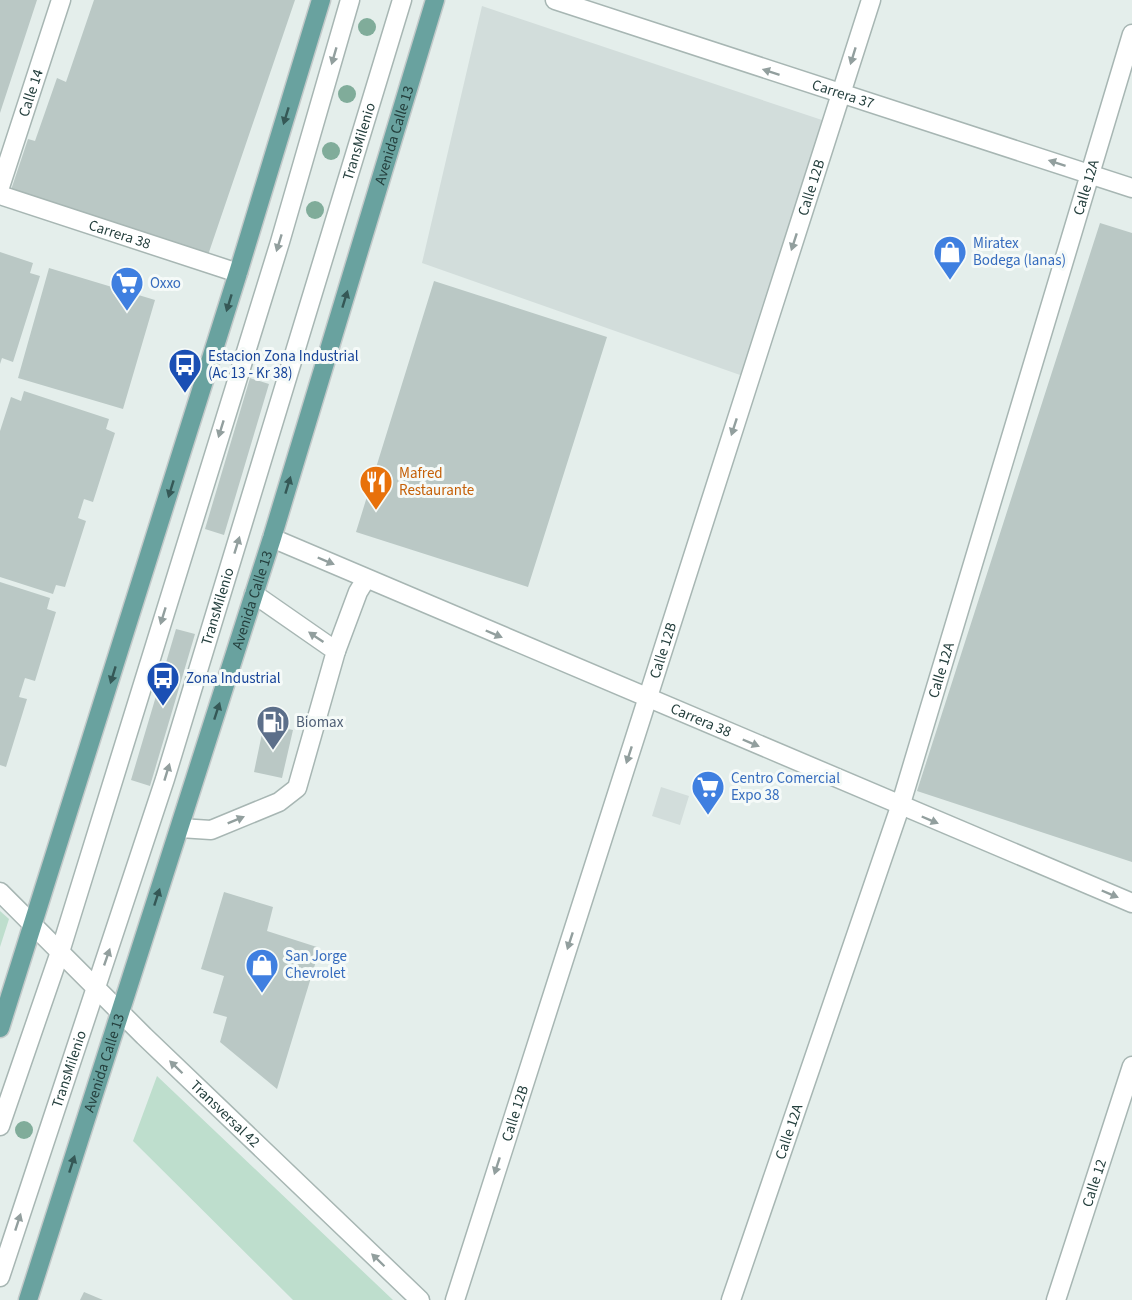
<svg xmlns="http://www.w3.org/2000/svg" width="1132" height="1300" font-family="'Source Sans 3',sans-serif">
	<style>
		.built { fill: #d2dddb }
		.green { fill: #bedecd }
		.building { fill: #bac8c5 }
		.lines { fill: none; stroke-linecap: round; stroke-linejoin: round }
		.minor-casing { stroke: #a7b6b3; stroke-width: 21 }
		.major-casing { stroke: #c2c9c9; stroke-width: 21 }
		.minor { stroke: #fff; stroke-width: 18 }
		.major { stroke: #69a29f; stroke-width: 18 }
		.tree { fill: #80ac9a }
		.oneway { fill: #929f9e }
		.oneway2 { fill: #355856 }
		.labels { text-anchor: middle; stroke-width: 6; stroke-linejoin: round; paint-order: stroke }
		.street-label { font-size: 15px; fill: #243f3d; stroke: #f5faf8 }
		.shop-label { font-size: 15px; fill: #366cbe; stroke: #f5faf8; text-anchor: start }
		.transit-label { font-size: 15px; fill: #164399; stroke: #f5faf8; text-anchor: start }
		.food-label { font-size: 15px; fill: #c56008; stroke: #f5faf8; text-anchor: start }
		.service-label { font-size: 15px; fill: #4e5e75; stroke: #f5faf8; text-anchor: start }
	</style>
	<rect width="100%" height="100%" fill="#e4eeeb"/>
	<path class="built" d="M482,6L825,121L743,376L422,263Z
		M661,787L689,796L680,825L652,816Z"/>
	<path class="green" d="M0,911L9,919L0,947Z
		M157,1076L393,1300H293L133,1141Z"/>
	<path class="building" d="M0,0H37L0,113Z
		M94,0H295L207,258L11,190L28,139L35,141L57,78L66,82Z
		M1100,223L1132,233V862L917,791Z
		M0,252L33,263L30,273L40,276L13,362L2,358L0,364Z
		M49,268L155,300L123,409L18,378Z
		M434,281L607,337L528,587L356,532Z
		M250,378L269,384L224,535L205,529Z
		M24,391L109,419L106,429L115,433L93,502L84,499L78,518L86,521L65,587L56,585L53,594L0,577V431L11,397L21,401Z
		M0,582L50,598L47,609L56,612L35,681L25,678L19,697L27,699L6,767L0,765Z
		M176,629L195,634L150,786L131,780Z
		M264,724L293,730L282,778L254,772Z
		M224,892L273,907L267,931L320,948L277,1089L220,1042L227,1017L213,1013L224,976L201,969Z
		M84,1292L103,1300H80Z"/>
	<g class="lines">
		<g class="minor-casing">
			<g id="minor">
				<path id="s1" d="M555,0L1132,188"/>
				<path id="s2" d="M0,187L61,0"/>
				<path id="s3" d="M0,195L238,273"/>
				<path id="s4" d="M272,538L1132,903"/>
				<path d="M336,651L358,592L366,579"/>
				<path d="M180,828L211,830L279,802L297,788L336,651L254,594"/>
				<path id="s5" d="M0,892L144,1036L420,1300"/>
				<path d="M0,1126L60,952L280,242L350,0"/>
				<path id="s6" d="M0,1277L165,779L402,0"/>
				<path id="s7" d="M455,1300L871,0"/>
				<path id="s8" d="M731,1300L900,807L1132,34"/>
				<path id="s9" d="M1056,1300L1132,1066"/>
			</g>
		</g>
		<g class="major-casing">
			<g id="major">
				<path d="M0,1028L238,273L321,0"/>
				<path id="s10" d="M28,1300L272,538L435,0"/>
			</g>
		</g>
		<use href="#minor" class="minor"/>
		<use href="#major" class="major"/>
	</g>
	<g class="tree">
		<circle cx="367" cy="27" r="9"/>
		<circle cx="347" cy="94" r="9"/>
		<circle cx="331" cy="151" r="9"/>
		<circle cx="315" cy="210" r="9"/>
		<circle cx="24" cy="1130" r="9"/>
	</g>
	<defs><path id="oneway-solid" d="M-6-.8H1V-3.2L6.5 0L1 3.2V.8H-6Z" transform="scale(1.5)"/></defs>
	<g class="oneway">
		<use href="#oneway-solid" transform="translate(334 56) rotate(106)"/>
		<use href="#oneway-solid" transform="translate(853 56) rotate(107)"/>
		<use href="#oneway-solid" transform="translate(771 72) rotate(-162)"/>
		<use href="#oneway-solid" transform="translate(1057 163) rotate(-162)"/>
		<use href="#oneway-solid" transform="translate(794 242) rotate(108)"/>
		<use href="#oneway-solid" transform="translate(279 243) rotate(107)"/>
		<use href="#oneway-solid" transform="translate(734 427) rotate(108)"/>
		<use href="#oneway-solid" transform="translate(221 429) rotate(107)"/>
		<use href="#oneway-solid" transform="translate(237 545) rotate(-73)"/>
		<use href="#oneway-solid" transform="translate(326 561) rotate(23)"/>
		<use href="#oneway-solid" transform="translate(163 616) rotate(107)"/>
		<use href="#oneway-solid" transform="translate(494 634) rotate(23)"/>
		<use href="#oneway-solid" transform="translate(316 637) rotate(-146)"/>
		<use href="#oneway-solid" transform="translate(751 743) rotate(23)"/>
		<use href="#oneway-solid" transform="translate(629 755) rotate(108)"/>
		<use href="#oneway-solid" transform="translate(167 772) rotate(-73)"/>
		<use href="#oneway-solid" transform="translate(236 820) rotate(-22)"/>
		<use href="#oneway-solid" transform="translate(930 820) rotate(23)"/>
		<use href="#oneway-solid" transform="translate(1110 894) rotate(23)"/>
		<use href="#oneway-solid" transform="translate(570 941) rotate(108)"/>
		<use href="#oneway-solid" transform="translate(107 957) rotate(-71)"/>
		<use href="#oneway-solid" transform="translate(176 1067) rotate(-136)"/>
		<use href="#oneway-solid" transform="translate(497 1166) rotate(108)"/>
		<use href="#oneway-solid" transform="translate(18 1222) rotate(-72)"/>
		<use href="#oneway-solid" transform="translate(378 1260) rotate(-136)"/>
	</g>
	<g class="oneway2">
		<use href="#oneway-solid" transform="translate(286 116) rotate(107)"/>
		<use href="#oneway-solid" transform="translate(345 299) rotate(-73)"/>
		<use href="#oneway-solid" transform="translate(229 303) rotate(107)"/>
		<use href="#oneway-solid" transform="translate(288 485) rotate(-73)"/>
		<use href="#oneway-solid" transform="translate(171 489) rotate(107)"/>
		<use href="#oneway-solid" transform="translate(113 675) rotate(107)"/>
		<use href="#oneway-solid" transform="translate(217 711) rotate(-72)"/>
		<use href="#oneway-solid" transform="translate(157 897) rotate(-72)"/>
		<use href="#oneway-solid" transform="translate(72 1164) rotate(-72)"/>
	</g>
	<defs>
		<g id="shop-pin" transform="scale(1.725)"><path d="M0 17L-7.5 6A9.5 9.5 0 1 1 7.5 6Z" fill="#3f7fe0" stroke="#f5faf8"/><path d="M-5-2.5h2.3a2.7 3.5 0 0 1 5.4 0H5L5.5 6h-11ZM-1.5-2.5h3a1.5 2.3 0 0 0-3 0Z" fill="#fff"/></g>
		<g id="supermarket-pin" transform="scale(1.725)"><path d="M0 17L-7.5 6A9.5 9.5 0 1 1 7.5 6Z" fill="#3f7fe0" stroke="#f5faf8"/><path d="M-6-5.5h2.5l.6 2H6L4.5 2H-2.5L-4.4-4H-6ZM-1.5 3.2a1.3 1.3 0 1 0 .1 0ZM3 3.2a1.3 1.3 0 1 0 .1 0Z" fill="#fff"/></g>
		<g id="bus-pin" transform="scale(1.725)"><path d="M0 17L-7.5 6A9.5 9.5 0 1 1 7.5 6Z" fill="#1a4fb4" stroke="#f5faf8"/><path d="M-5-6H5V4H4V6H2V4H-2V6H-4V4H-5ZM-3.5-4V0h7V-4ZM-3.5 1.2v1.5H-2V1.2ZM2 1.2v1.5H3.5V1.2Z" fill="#fff"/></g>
		<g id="restaurant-pin" transform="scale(1.725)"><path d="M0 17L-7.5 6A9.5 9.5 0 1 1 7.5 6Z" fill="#e8710a" stroke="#f5faf8"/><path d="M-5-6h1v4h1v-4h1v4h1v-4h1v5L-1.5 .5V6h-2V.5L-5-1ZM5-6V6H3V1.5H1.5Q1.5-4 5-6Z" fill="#fff"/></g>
		<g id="fuel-pin" transform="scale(1.725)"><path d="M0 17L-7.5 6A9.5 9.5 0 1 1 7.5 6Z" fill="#5c6f8a" stroke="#f5faf8"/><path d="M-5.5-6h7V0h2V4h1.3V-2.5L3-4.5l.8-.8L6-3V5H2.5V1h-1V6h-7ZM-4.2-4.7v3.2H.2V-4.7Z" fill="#fff"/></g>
	</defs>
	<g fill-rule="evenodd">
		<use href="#shop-pin" x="950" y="252"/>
		<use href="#supermarket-pin" x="127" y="283"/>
		<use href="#bus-pin" x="185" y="365"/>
		<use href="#restaurant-pin" x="376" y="482"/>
		<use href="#bus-pin" x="163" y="678"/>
		<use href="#fuel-pin" x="273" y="722"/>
		<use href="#supermarket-pin" x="708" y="787"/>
		<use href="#shop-pin" x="262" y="965"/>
	</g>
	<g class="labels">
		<g class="street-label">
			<text dy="5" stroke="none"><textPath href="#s2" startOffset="99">Calle 14</textPath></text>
			<text dy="5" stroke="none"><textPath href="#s1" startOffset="303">Carrera 37</textPath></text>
			<text dy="5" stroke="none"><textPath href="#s10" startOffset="1221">Avenida Calle 13</textPath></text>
			<text dy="5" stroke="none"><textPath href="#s6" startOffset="1191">TransMilenio</textPath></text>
			<text dy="5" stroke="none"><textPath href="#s7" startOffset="1168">Calle 12B</textPath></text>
			<text dy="5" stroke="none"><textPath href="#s8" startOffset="1168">Calle 12A</textPath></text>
			<text dy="5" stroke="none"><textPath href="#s3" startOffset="126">Carrera 38</textPath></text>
			<text dy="5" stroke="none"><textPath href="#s10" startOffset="735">Avenida Calle 13</textPath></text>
			<text dy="5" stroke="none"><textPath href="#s6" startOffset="705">TransMilenio</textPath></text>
			<text dy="5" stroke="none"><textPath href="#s7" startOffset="682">Calle 12B</textPath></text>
			<text dy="5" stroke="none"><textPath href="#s8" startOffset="664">Calle 12A</textPath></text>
			<text dy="5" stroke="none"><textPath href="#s4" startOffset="466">Carrera 38</textPath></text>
			<text dy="5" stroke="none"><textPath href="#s10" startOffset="249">Avenida Calle 13</textPath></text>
			<text dy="5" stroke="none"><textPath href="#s6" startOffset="219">TransMilenio</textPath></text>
			<text dy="5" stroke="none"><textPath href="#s7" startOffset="196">Calle 12B</textPath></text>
			<text dy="5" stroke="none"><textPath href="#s5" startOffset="316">Transversal 42</textPath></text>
			<text dy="5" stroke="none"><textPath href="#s8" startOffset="178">Calle 12A</textPath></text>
			<text dy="5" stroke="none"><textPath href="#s9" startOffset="123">Calle 12</textPath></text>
		</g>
		<g class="shop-label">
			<text x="973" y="248">Miratex<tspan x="973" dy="17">Bodega (lanas)</tspan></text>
			<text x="150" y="288">Oxxo</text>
			<text x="731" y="783">Centro Comercial<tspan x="731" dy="17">Expo 38</tspan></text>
			<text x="285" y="961">San Jorge<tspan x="285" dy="17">Chevrolet</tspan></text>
		</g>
		<g class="transit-label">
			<text x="208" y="361">Estacion Zona Industrial<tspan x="208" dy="17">(Ac 13 - Kr 38)</tspan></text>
			<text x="186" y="683">Zona Industrial</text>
		</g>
		<g class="food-label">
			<text x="399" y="478">Mafred<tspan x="399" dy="17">Restaurante</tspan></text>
		</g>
		<g class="service-label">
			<text x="296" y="727">Biomax</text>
		</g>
	</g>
</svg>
